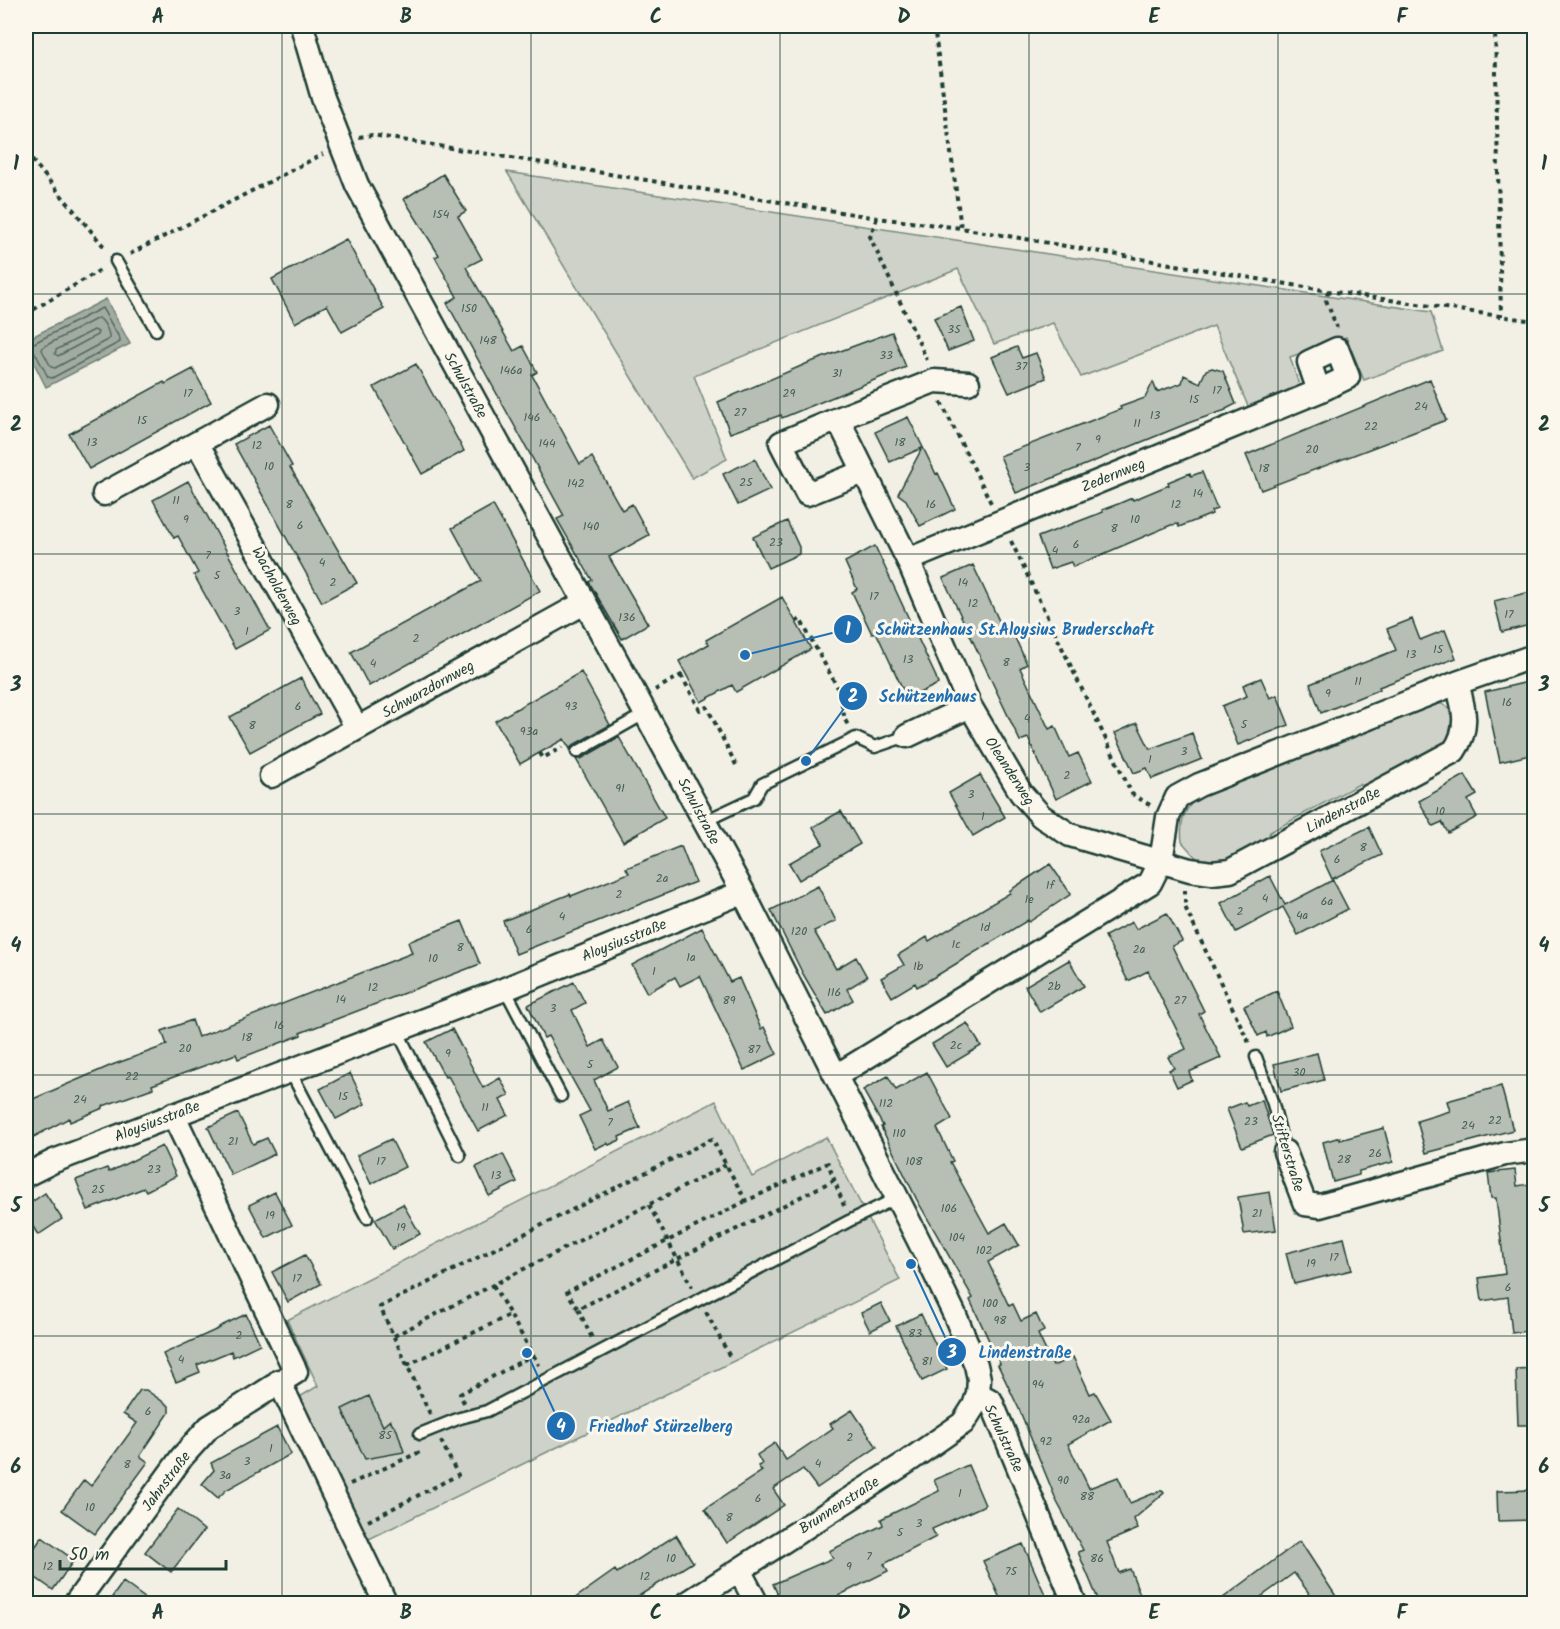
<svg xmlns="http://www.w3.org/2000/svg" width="1560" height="1629" font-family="Kalam,sans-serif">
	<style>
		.green { fill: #cfd2c8; stroke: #77887e; stroke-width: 1.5 }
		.water { fill: #a2aba1; stroke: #6e7f75; stroke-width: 1.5 }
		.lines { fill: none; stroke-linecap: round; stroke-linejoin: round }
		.shore { stroke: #536960; stroke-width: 1.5 }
		.building { fill: #b7beb3; stroke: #1f3d34; stroke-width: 1.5 }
		.lane-casing { stroke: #1f3d34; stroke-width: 15 }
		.street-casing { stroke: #1f3d34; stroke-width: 27 }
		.path { stroke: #1f3d34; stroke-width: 4; stroke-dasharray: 4.5 4.5; stroke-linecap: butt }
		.lane { stroke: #fbf7ec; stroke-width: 10 }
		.street { stroke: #fbf7ec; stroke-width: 22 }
		.grid { fill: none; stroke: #1f3d34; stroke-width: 1.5; stroke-opacity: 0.55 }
		.labels { text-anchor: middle; stroke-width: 6; stroke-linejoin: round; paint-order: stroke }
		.number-label { font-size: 12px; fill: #455d54 }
		.street-label { font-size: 15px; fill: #1f3d34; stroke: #fbf7ec }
		.leader { fill: none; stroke: #1f6fb2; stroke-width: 2 }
		.callout-dot { fill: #1f6fb2; stroke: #fbf7ec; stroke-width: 2 }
		.mark-label { font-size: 18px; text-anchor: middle; font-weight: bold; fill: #fff }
		.callout-label { font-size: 16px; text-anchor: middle; font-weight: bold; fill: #1f6fb2; stroke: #fbf7ec; stroke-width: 6; stroke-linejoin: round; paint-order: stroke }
		.neatline { fill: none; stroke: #1f3d34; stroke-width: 2 }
		.grid-label { font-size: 20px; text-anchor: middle; font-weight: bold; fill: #1f3d34 }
	</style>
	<rect width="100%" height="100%" fill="#f2f0e5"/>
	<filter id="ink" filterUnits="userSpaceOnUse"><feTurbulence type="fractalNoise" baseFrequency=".0167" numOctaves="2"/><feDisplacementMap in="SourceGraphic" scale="12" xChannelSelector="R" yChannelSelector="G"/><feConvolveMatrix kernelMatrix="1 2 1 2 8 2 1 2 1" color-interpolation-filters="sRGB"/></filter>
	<g filter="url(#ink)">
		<path class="green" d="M507,172L1431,312L1443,351L1364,380L1346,337L1290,357L1301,391L1250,411L1214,326L1081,377L1053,323L994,344L958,269L694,376L727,459L692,478Z
			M1433,704H1442L1451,710L1456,721L1449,745L1370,789L1359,784L1270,832L1264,846L1233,862H1200L1182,842C1180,825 1182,812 1195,800Z
			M716,1101L752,1177L826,1137L900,1280L367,1540L298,1398L318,1386L287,1320Z"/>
		<path class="water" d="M106,299L130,344L46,387L26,347V340Z"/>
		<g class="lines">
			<path class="shore" d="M102,308L120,339V342L52,378L48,377L32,347V344Z
				M98,318C104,320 110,333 109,339L55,368L51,367L42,350L43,347Z
				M94,330L98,332L97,335L58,356L55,354L56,350Z"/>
		</g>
		<path class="building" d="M443,174L466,211L458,216L482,259L466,267L514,351L523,346L537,372L532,375L580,464L592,457L622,510L632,504L649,535L609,557L648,624L622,639L589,582L592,580L557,519L564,516L447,303L457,297L435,257L439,255L404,199Z
			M346,239L384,309L342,332L327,305L295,323L272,279Z
			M961,307L974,341L948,351L934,318Z
			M892,332L906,367L782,418L781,415L730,433L718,402L808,363Z
			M1017,347L1022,358L1036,353L1046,378L1009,393L992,357Z
			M416,364L464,451L422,474L374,387Z
			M1212,368L1223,371L1236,404L1226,409V410L1191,422L1016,493L1000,456L1121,409L1120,407L1145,398L1153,382L1157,392L1182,383L1184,375L1200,383L1206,370Z
			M193,369L211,402L89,469L69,434L164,382L165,384Z
			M1430,379L1446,420L1261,490L1246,455Z
			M908,417L936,474L938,473L955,509L920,526L906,500L898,494L922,448L890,462L875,432Z
			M269,425L292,466L290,467L357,583L322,602L234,444Z
			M755,459L770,490L738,505L723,474Z
			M1202,472L1217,509L1211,511L1212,514L1179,527L1178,524L1171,525L1073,567L1071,562L1050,569L1038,537L1103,512L1102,510L1118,504L1132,498L1133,500L1169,485L1168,482L1190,473L1191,476Z
			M188,481L270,630L235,649L194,575L198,573L178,536L174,538L153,500Z
			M493,505L540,591L369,686L351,652L481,581L452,528Z
			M787,521L799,547V554L768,568L753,537Z
			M875,546L936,677L938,684L913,696H906L876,632L872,634L852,592L857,589L845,562Z
			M973,565L1001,625L1008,622L1027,664L1020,668L1049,729L1055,726L1069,757L1078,753L1092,781L1056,799L1028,738L1020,741L943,578Z
			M1534,591V624L1502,632L1494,601Z
			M782,597L811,649L736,692L732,685L701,702L679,661L709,644L706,640Z
			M1412,619L1420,640L1445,630L1456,658L1379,687L1380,689L1321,713L1310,684L1396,650L1387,629Z
			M581,672L610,725L573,745L570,749L564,739L520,764L495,721Z
			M301,678L320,714L250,752L230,717Z
			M1261,678L1270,698L1277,695L1289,725L1238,745L1222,706L1247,696L1243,685Z
			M1528,682L1534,713V754L1500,762L1485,692Z
			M1137,723L1150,749L1192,733L1202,759L1152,779L1147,768L1134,773L1115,733Z
			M619,737L665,818L623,842L576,759H581Z
			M980,775L1005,817L973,836L949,793Z
			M1465,775L1477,795L1468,800L1477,817L1448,833L1442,822L1433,826L1419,801Z
			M841,811L860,844L799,880L789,863L823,844L813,827Z
			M1369,827L1382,855L1332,879L1319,851Z
			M681,846L695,882L516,954L503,921L570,894L571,896L629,873L626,868Z
			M1050,864L1071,894L1029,922L1028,920L936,976L917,987L915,983L892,997L881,978L904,965L898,955L927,937L929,941L1010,893L1009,891Z
			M1270,876L1285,905L1333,880L1348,909L1298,935L1283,907L1236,932L1221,903Z
			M818,886L836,921L814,931L836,969L856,957L867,977L847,989L853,1000L827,1015L803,974L771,910Z
			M1167,913L1182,941L1172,946L1204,1011L1199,1014L1221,1058L1189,1072L1192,1080L1177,1087L1169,1070L1174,1068L1168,1057L1186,1049L1148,971L1128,981L1105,936L1132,922L1136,929Z
			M462,921L480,964L300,1033L301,1035L238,1059L236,1054L152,1085L153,1088L103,1106V1108L70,1122L69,1118L26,1141V1102L112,1065L167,1045L162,1031L192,1020L198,1037L412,953L408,942Z
			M702,928L730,982L739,978L761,1029L764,1027L777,1054L744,1070L700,976L680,986L675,977L647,993L632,965Z
			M1069,960L1084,986L1040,1012L1025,986Z
			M574,982L585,1003L572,1010L590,1047L603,1040L618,1067L594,1080L608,1111L628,1102L640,1128L619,1137L620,1140L609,1145L607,1143L595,1149L579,1116L590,1111L548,1036L544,1038L528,1005Z
			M1277,991L1291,1026L1267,1037L1266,1032L1258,1036L1244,1006Z
			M967,1023L981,1046L946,1067L932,1044Z
			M452,1029L483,1088L500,1078L509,1095L500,1100L508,1115L478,1131L448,1076L445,1077L426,1042Z
			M1317,1053L1324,1080L1281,1091L1274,1064Z
			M927,1072L952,1119L937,1128L953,1161L950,1162L989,1233L1006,1223L1019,1245L988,1262L1009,1306L1013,1304L1021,1321L1036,1314L1044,1331L1038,1334L1053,1366L1073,1357L1090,1394L1095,1392L1111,1420L1068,1444L1089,1488L1118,1477L1130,1503L1162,1490L1164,1493L1134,1519L1138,1529L1107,1542L1119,1573L1130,1569L1144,1604H1100L1078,1552L1083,1550L1057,1502L1019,1409L998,1365L1000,1364L970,1300L973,1298L917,1200L881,1127L883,1126L863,1090L888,1076L896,1090Z
			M350,1073L365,1104L336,1119L320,1089Z
			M1501,1086L1513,1130L1426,1153L1417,1121L1450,1111L1447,1101Z
			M1262,1100L1273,1135L1242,1147L1227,1109L1245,1102L1247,1106Z
			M238,1113L253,1144L267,1138L275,1154L231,1175L208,1127Z
			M1384,1128L1393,1162L1359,1171V1175L1333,1182L1323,1142L1340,1137V1140Z
			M391,1139L405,1167L371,1184L357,1155Z
			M162,1146L176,1176L146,1191L144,1188L88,1210L76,1180L107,1168L109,1172Z
			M503,1154L517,1182L489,1196L476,1167Z
			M1515,1170L1517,1186L1530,1184L1534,1222V1330L1512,1333L1508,1297L1482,1301L1479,1278L1505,1274L1496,1198H1491L1488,1173Z
			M275,1192L292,1225L266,1238L249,1205Z
			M1270,1192L1276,1230L1244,1234L1238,1197Z
			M45,1193L62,1219L38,1235L26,1215V1206Z
			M403,1204L420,1234L392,1249L375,1219Z
			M1344,1238L1352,1270L1294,1284L1286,1253Z
			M305,1255L321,1284L288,1302L272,1272Z
			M881,1303L890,1321L870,1331L861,1313Z
			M246,1314L260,1344L233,1357L231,1351L197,1365L200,1372L176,1382L163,1354L220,1328L219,1327Z
			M921,1314L947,1369L922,1381L896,1326Z
			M1534,1368V1425H1518L1516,1369Z
			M140,1390H146L169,1406V1413L140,1456L148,1462L95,1534L62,1510L84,1480L91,1486L137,1423L123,1414Z
			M369,1396L383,1426L390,1420L397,1430L404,1452L365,1459L342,1409Z
			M852,1410L877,1447L817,1488L803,1469L773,1489L784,1505L727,1543L705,1509L762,1471L758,1466L762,1464L757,1455L775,1443L786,1460L833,1428L830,1424Z
			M277,1427L291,1454L226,1490L218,1498L202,1484L214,1470L211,1463Z
			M968,1465L985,1505L932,1529L936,1537L884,1564L888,1571L822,1604H782L773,1584L833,1558L829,1551L883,1525L881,1519L939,1491L934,1480Z
			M1534,1490V1520L1498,1521L1497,1491Z
			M178,1509L204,1530L171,1572L145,1552Z
			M676,1535L693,1562L626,1604H567L615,1570L617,1573Z
			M42,1537L74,1560L53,1590L26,1571V1560Z
			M1300,1541L1341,1604H1317L1294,1573L1251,1604H1215Z
			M1023,1544L1039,1581L1049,1603H1002L983,1561Z
			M123,1582L153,1604H107Z"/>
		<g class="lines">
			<g class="lane-casing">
				<path id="lane" d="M116,261L156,330
					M577,752L646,713
					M705,821L754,798L762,784L856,738L875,747L907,736
					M505,989L561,1096
					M397,1030L460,1156
					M1256,1057L1273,1104L1285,1152
					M290,1071L367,1218
					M420,1434L460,1418L487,1411L849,1221L897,1198"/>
			</g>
			<g class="street-casing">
				<path id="street" d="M302,26L323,98L357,185L743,892L927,1257L954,1313L976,1365L979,1379L978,1394L974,1406L963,1423L907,1462L686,1604
					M968,383L934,381L838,419L908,560L970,706L1021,793L1041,816L1070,835L1190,870L1212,873L1230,871L1454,751C1470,728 1464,708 1457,683
					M838,419L781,443L807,494L863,472
					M197,443L357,728
					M104,494L268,404
					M908,560L1319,391L1348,377L1337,349L1309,362L1319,391
					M907,736L970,706
					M271,776L584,603
					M836,1076L1150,883L1161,861L1168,817L1177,797L1199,785L1457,683L1534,656
					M1285,1152L1305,1204L1320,1206L1505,1154L1534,1150
					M26,1175L54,1161L505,989L743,892
					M279,1381L386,1604
					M978,1394L991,1401L1075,1604
					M739,1570L757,1604
					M75,1604L182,1457L209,1427L296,1372L173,1114"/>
			</g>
			<path class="path" d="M934,26L961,228
				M1495,26L1501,316
				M359,137L372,135L877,218L961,228L1328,291L1534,321
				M26,153L106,249
				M877,218L870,237L927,360
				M130,254L323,154
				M1328,291L1326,300L1337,328
				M26,314L102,269
				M941,402L991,503
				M1011,541L1132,794L1150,805
				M796,622L800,619L839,690L845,720L848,725
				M681,675L700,710L707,707L736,765
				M655,690L685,673
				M540,753L543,758L562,747
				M1185,890V907L1250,1045
				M746,1201L567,1292L578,1309L834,1180
				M649,1205L692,1287
				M493,1285L539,1365
				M578,1309L592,1338
				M706,1312L730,1357
				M394,1336L726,1165
				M407,1365L510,1315
				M464,1403L460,1394L533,1355
				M430,1414L380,1307L712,1139L746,1201L828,1163L844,1206
				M350,1484L422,1451
				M368,1521L458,1475L441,1441"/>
			<use href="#lane" class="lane"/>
			<use href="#street" class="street"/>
		</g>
	</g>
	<path class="grid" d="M282,26V1604M531,26V1604M780,26V1604M1029,26V1604M1278,26V1604M26,294H1534M26,554H1534M26,814H1534M26,1075H1534M26,1336H1534"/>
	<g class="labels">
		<g class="number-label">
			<text x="441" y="218">154</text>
			<text x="469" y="312">150</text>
			<text x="954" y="333">35</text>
			<text x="488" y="344">148</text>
			<text x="886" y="359">33</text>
			<text x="1021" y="370">37</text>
			<text x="511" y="374">146a</text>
			<text x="837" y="377">31</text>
			<text x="1217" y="394">17</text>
			<text x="188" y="397">17</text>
			<text x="789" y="397">29</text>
			<text x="1194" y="403">15</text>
			<text x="1421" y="410">24</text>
			<text x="740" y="416">27</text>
			<text x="1155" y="419">13</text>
			<text x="532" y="421">146</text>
			<text x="142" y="424">15</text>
			<text x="1137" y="427">11</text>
			<text x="1371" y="430">22</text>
			<text x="1098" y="443">9</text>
			<text x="92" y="446">13</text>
			<text x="900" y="446">18</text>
			<text x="547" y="447">144</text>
			<text x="257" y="449">12</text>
			<text x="1078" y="451">7</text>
			<text x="1312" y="453">20</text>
			<text x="269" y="470">10</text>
			<text x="1027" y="471">3</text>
			<text x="1264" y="472">18</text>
			<text x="746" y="486">25</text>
			<text x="576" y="487">142</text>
			<text x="1198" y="497">14</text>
			<text x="176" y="504">11</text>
			<text x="289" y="508">8</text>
			<text x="931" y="508">16</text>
			<text x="1176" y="508">12</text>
			<text x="186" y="523">9</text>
			<text x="1135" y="523">10</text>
			<text x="300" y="529">6</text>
			<text x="591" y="530">140</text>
			<text x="1114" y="532">8</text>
			<text x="776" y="546">23</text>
			<text x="1076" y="548">6</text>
			<text x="1055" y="554">4</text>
			<text x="208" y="559">7</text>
			<text x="322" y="566">4</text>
			<text x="217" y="579">5</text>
			<text x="333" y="586">2</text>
			<text x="963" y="586">14</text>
			<text x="874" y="600">17</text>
			<text x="973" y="607">12</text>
			<text x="237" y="615">3</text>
			<text x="1509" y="618">17</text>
			<text x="627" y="621">136</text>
			<text x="247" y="635">1</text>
			<text x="416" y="642">2</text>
			<text x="1438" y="653">15</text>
			<text x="1411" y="658">13</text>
			<text x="908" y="663">13</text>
			<text x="1006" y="666">8</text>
			<text x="373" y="667">4</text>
			<text x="1358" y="685">11</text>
			<text x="1328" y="697">9</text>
			<text x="1507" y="706">16</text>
			<text x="298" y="710">6</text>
			<text x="571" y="710">93</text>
			<text x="1027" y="722">4</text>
			<text x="1244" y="728">5</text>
			<text x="252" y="729">8</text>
			<text x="529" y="735">93a</text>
			<text x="1184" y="755">3</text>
			<text x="1150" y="763">1</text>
			<text x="1067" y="779">2</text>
			<text x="620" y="792">91</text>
			<text x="971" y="798">3</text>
			<text x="1440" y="815">10</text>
			<text x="983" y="820">1</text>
			<text x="1363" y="851">8</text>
			<text x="1337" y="863">6</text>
			<text x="662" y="882">2a</text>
			<text x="1050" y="889">1f</text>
			<text x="619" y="898">2</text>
			<text x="1265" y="902">4</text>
			<text x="1029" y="903">1e</text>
			<text x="1327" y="905">6a</text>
			<text x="1240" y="915">2</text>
			<text x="1302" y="919">4a</text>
			<text x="562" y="920">4</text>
			<text x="985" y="931">1d</text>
			<text x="529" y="933">6</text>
			<text x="799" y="935">120</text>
			<text x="956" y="948">1c</text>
			<text x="460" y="951">8</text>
			<text x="1139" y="953">2a</text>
			<text x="691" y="961">1a</text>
			<text x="433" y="962">10</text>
			<text x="918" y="970">1b</text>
			<text x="654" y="975">1</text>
			<text x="1054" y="990">2b</text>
			<text x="373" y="991">12</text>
			<text x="834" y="996">116</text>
			<text x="341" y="1003">14</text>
			<text x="729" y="1004">89</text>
			<text x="1180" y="1004">27</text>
			<text x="553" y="1012">3</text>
			<text x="279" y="1029">16</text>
			<text x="247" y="1041">18</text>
			<text x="956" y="1049">2c</text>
			<text x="185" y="1052">20</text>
			<text x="754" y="1053">87</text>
			<text x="448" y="1057">9</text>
			<text x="590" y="1068">5</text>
			<text x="1299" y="1076">30</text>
			<text x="132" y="1080">22</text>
			<text x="343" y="1100">15</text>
			<text x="80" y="1103">24</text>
			<text x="886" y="1107">112</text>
			<text x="485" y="1111">11</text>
			<text x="1495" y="1124">22</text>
			<text x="1251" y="1125">23</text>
			<text x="610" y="1126">7</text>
			<text x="1468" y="1129">24</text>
			<text x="899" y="1137">110</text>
			<text x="233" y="1145">21</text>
			<text x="1375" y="1157">26</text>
			<text x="1344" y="1163">28</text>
			<text x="381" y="1165">17</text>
			<text x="914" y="1165">108</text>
			<text x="154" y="1173">23</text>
			<text x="496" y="1179">13</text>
			<text x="98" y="1193">25</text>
			<text x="949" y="1212">106</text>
			<text x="1257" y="1217">21</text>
			<text x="270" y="1219">19</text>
			<text x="401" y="1231">19</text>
			<text x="957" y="1241">104</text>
			<text x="984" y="1254">102</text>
			<text x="1334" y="1261">17</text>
			<text x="1311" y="1267">19</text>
			<text x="297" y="1282">17</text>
			<text x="1508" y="1291">6</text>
			<text x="990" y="1307">100</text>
			<text x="1000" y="1324">98</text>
			<text x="915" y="1337">83</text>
			<text x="239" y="1339">2</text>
			<text x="181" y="1363">4</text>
			<text x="927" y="1365">81</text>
			<text x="1038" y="1388">94</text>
			<text x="148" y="1415">6</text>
			<text x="1081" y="1423">92a</text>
			<text x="385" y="1439">85</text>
			<text x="850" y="1441">2</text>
			<text x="1046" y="1445">92</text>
			<text x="271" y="1452">1</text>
			<text x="247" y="1465">3</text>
			<text x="818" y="1467">4</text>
			<text x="127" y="1468">8</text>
			<text x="225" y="1479">3a</text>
			<text x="1063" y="1484">90</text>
			<text x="960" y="1497">1</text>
			<text x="1087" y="1500">88</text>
			<text x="758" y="1502">6</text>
			<text x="90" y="1511">10</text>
			<text x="729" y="1521">8</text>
			<text x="919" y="1527">3</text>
			<text x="900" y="1536">5</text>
			<text x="869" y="1560">7</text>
			<text x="671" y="1562">10</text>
			<text x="1097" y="1562">86</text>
			<text x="48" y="1570">12</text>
			<text x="849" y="1570">9</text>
			<text x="1011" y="1575">75</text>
			<text x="645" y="1580">12</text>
		</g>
		<g class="street-label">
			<text transform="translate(466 385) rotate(61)" y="5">Schulstraße</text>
			<text transform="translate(1113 475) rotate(-22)" y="5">Zedernweg</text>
			<text transform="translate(277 586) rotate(61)" y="5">Wacholderweg</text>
			<text transform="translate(428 689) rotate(-29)" y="5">Schwarzdornweg</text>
			<text transform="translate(1010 771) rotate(57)" y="5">Oleanderweg</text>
			<text transform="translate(1343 810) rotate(-28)" y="5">Lindenstraße</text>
			<text transform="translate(699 811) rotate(62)" y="5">Schulstraße</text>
			<text transform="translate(624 940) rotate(-22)" y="5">Aloysiusstraße</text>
			<text transform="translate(157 1121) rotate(-21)" y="5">Aloysiusstraße</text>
			<text transform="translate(1288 1153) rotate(73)" y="5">Stifterstraße</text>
			<text transform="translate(1004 1438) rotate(65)" y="5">Schulstraße</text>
			<text transform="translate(166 1481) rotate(-53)" y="5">Jahnstraße</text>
			<text transform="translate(839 1505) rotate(-33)" y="5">Brunnenstraße</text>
		</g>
	</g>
	<path class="leader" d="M745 655L848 629M806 761L853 696M911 1264L952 1352M527 1353L561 1426"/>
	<g class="callout-dot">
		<circle cx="745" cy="655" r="6"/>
		<circle cx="806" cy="761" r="6"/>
		<circle cx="911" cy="1264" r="6"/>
		<circle cx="527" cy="1353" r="6"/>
		<circle cx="848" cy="629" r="15"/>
		<circle cx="853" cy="696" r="15"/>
		<circle cx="952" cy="1352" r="15"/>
		<circle cx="561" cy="1426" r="15"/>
	</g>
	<g class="mark-label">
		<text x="848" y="635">1</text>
		<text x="853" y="702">2</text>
		<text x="952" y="1358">3</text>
		<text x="561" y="1432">4</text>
	</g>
	<g class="callout-label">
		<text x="1015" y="635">Schützenhaus St.Aloysius Bruderschaft</text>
		<text x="928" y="702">Schützenhaus</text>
		<text x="1025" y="1358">Lindenstraße</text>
		<text x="661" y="1432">Friedhof Stürzelberg</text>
	</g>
	<rect width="1560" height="1629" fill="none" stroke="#fbf7ec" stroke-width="66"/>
	<path d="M60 1560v9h166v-9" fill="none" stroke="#1f3d34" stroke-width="3"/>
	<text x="69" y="1560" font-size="18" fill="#1f3d34" stroke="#fbf7ec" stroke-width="4.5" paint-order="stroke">50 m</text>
	<rect x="33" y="33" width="1494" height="1563" class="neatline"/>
	<g class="grid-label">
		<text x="158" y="23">A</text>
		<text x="406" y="23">B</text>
		<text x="656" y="23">C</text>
		<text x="904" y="23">D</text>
		<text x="1154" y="23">E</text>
		<text x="1402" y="23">F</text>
		<text x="16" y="170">1</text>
		<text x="1544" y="170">1</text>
		<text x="16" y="431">2</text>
		<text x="1544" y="431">2</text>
		<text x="16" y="691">3</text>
		<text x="1544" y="691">3</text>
		<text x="16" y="952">4</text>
		<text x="1544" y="952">4</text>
		<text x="16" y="1212">5</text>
		<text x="1544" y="1212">5</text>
		<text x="16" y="1473">6</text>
		<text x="1544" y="1473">6</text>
		<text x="158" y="1619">A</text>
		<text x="406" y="1619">B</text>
		<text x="656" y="1619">C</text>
		<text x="904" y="1619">D</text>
		<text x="1154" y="1619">E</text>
		<text x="1402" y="1619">F</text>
	</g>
</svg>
